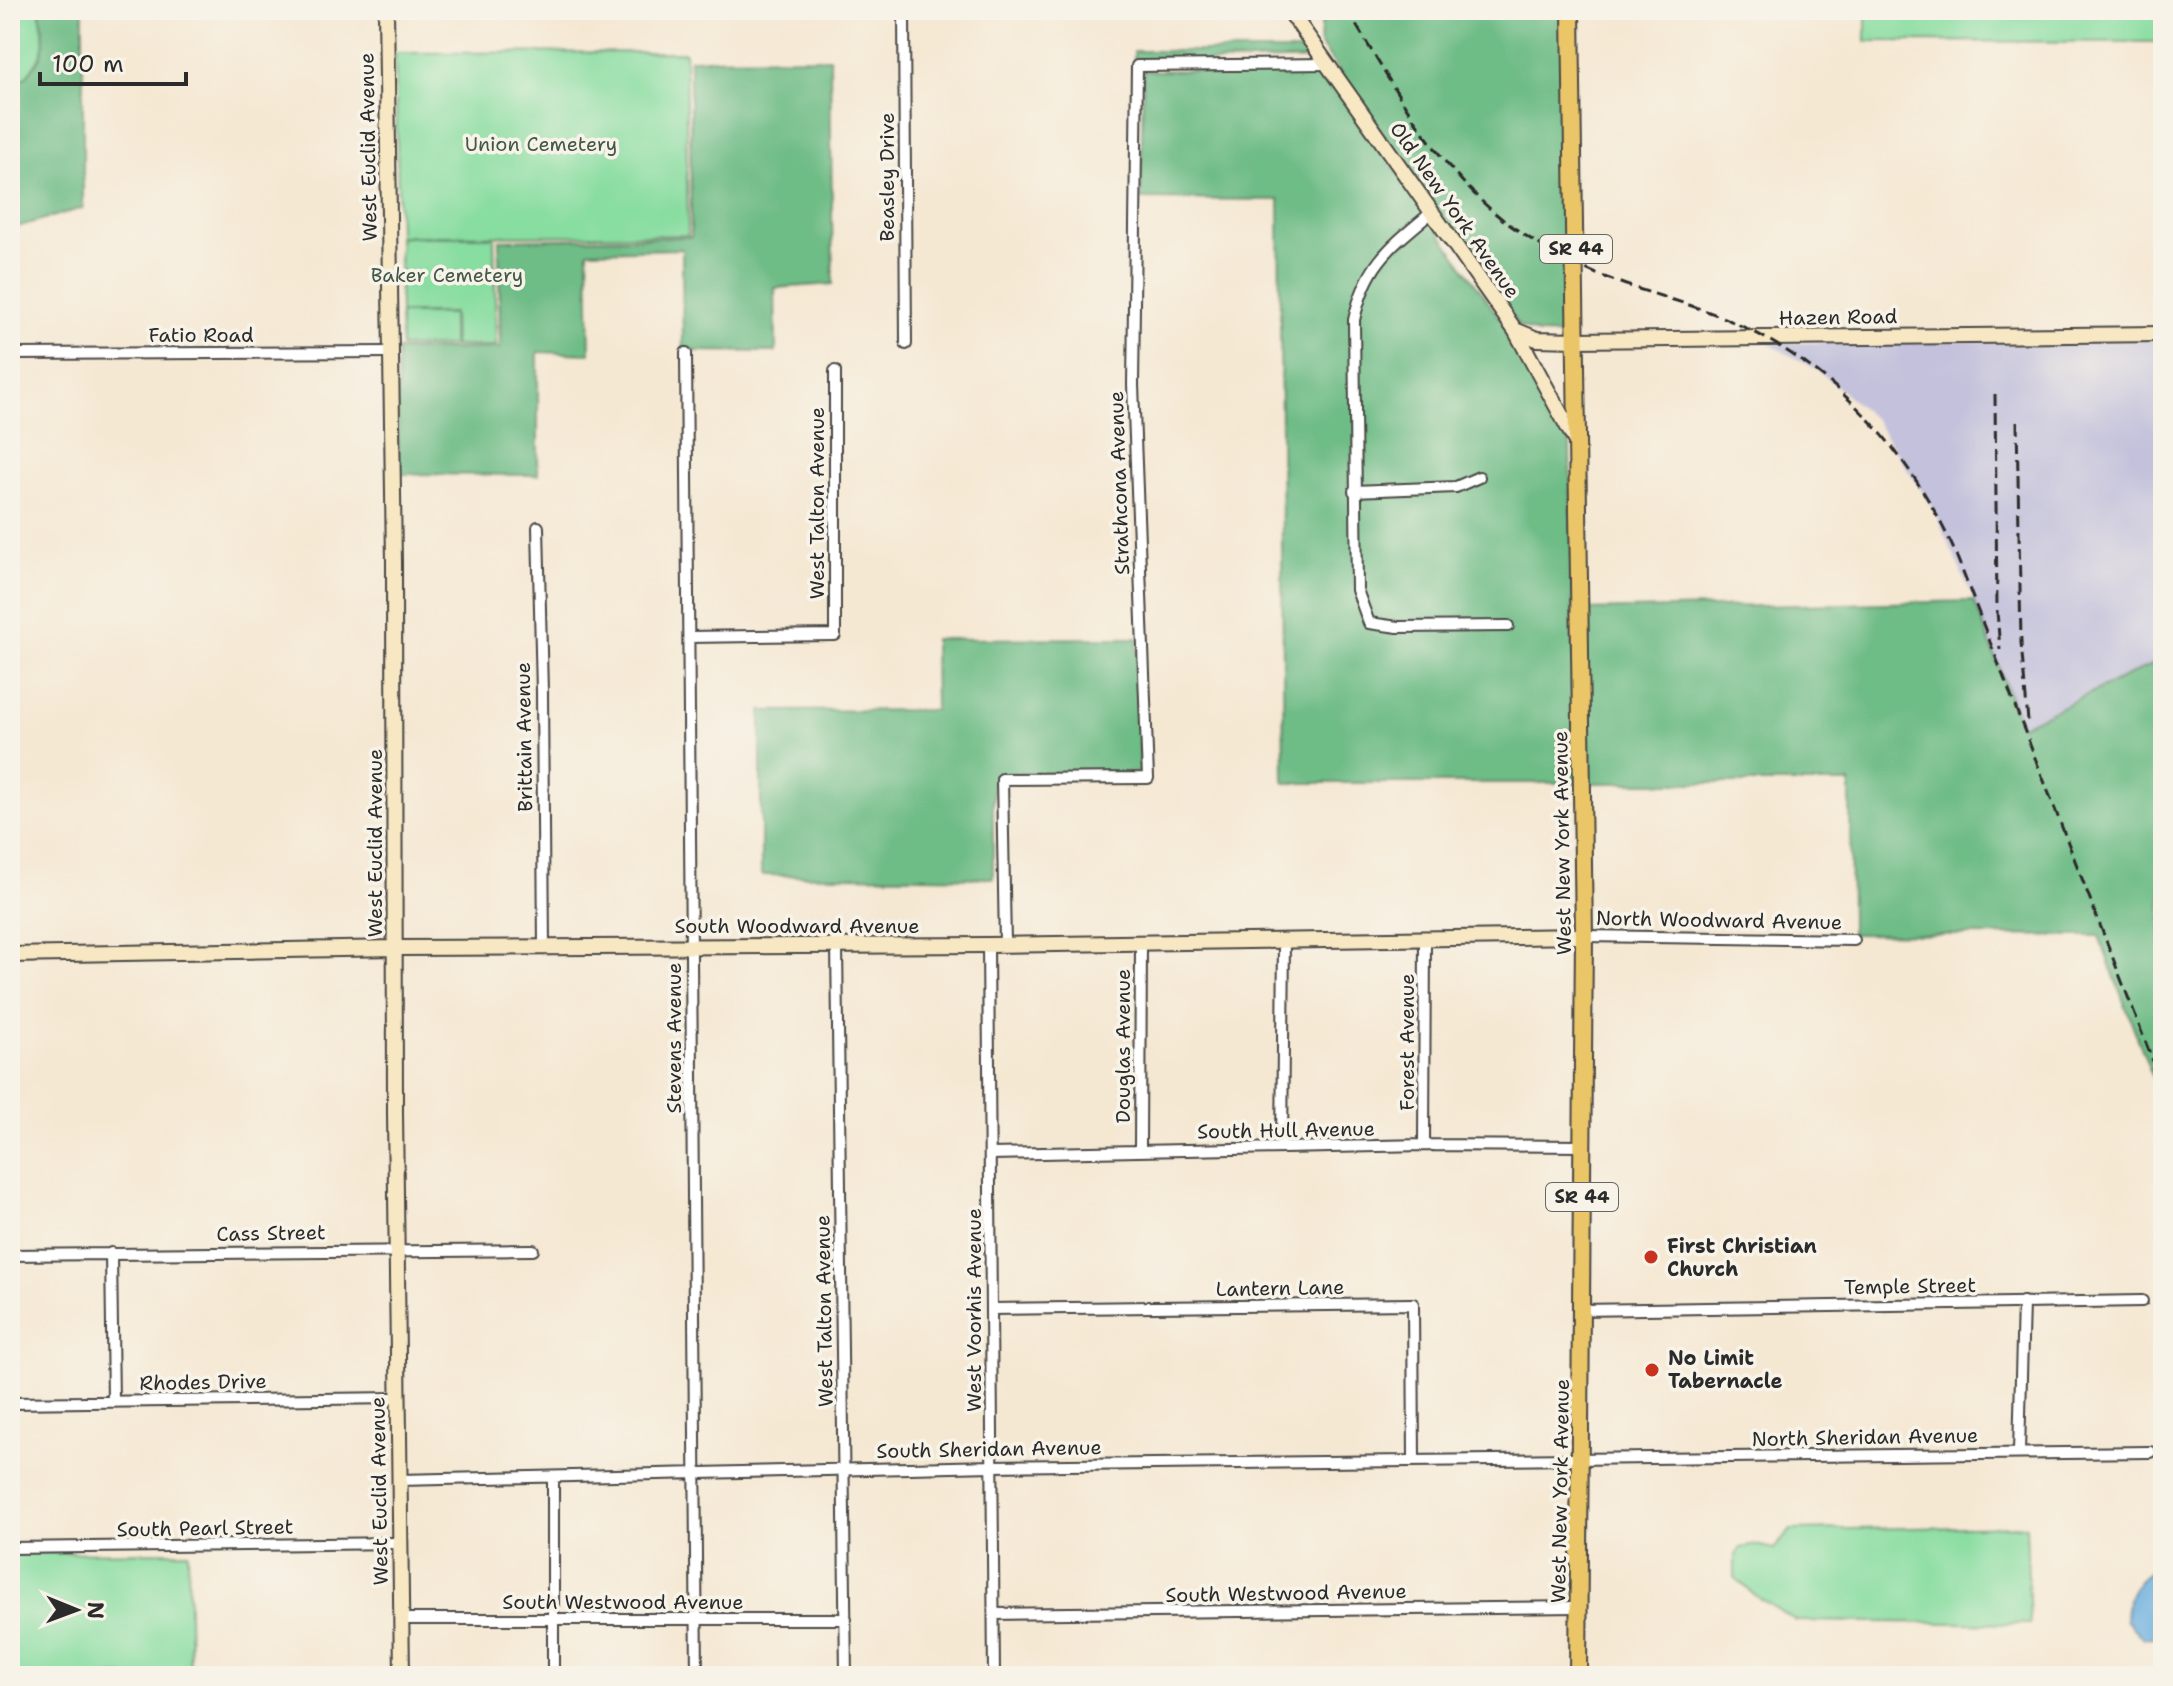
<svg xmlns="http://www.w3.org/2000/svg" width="2173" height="1686" font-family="'Shantell Sans',sans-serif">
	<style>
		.industrial { fill: #c3c1db }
		.green { fill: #88dda0; stroke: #5a8466; stroke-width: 2 }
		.forest { fill: #6ebc86; stroke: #4c7458; stroke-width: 2 }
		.water { fill: #69aedf; stroke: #4a6c85; stroke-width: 2 }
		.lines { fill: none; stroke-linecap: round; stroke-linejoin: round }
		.street-casing { stroke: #494744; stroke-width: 14 }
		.secondary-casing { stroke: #494744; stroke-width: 18 }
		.primary-casing { stroke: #494744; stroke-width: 20 }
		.street { stroke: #fff; stroke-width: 10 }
		.secondary { stroke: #f7e8c3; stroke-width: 14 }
		.primary { stroke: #ebc669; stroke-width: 16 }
		.rail { stroke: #2b2b2b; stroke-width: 3; stroke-dasharray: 12 6; stroke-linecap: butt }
		.poi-dot { fill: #c8321e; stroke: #f7f3e8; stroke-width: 3 }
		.labels { text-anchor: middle; stroke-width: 7; stroke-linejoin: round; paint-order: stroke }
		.shield { fill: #f7f3e8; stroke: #686764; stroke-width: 2 }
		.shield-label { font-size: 18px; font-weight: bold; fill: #2b2b2b }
		.park-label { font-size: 20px; fill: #425848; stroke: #f7f3e8 }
		.street-label { font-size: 20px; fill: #2b2b2b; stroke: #f7f3e8 }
		.poi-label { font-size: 20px; font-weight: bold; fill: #2b2b2b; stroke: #f7f3e8; text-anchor: start }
	</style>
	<rect width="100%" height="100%" fill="#f7f3e8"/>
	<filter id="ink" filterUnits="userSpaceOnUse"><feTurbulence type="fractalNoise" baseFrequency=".0125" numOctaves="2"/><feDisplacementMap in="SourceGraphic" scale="16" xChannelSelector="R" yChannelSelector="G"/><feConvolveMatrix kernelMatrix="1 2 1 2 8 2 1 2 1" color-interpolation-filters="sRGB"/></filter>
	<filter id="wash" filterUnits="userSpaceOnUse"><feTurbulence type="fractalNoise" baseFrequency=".006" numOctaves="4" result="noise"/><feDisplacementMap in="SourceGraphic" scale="32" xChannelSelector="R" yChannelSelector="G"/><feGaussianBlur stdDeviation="1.8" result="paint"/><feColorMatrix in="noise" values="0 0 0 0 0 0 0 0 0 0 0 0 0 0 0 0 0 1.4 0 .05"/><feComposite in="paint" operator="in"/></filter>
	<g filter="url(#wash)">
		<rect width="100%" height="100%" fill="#f5e8d3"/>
		<path class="industrial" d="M2163,340V659L2021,726L1974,601L1933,508L1875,420L1818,370L1767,343Z"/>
		<path class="green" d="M10,10H39C47,41 47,53 25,78H10Z
			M1866,10H2163V42L1866,41Z
			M685,52L688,235L399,236L395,53Z
			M399,237H494L496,346H454L453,313H400Z
			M400,314H452V346L401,347Z
			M2026,1526L2030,1624L1796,1621L1753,1594L1735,1578V1555L1740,1548L1756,1545L1774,1549L1791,1530Z
			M188,1552L190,1676H10V1553Z"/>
		<path class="forest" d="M39,10H83V208L10,229V78H25C47,53 47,41 39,10Z
			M1322,10H1566L1569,335L1538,334L1519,326L1320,44Z
			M1134,51H1312L1318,59L1134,64Z
			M830,58L833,284L775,288L776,352L691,351V348H683L682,249L588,251L590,354L538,352V475L399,474L397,350L500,348L499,240L691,237L690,59Z
			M1325,69L1508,330L1570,443L1576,783H1284L1279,200L1141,199L1143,71Z
			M1974,601L2021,726L2163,659L2161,960L2163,961V1105L2099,936L1851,934L1850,783H1587L1584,610Z
			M1137,638L1140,773L1002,774L997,782L993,783V878L761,875V711L935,710L934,639Z"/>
		<path class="water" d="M2163,1565V1637L2160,1635L2143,1639L2126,1620C2127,1594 2136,1574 2163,1565Z"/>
	</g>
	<g filter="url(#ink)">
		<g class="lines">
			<g class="street-casing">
				<path id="street" d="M904,10L906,344
					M1432,212C1390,247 1366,264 1354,320L1357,590L1369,623L1398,627L1508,626
					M686,353L697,1676
					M10,354L392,352
					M1354,491L1456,487L1479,477
					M538,527L542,692L544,948
					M689,637L835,635V371
					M1584,936L1854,940
					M1005,944L1002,779L1148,778L1133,385L1137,66L1328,64
					M837,945L846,1676
					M988,945L994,1676
					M1424,1145L1425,938
					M1282,1147L1284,940
					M1140,1150L1141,942
					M991,1154L1424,1145L1583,1146
					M111,1253L113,1402
					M10,1255L533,1250
					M992,1309L1413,1304L1414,1461
					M1581,1310L2142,1301
					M10,1403L397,1398
					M2019,1452L2023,1302
					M553,1477V1676
					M399,1480L993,1466L2150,1452
					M10,1548L399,1543
					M994,1614L1578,1607
					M400,1619H846"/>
			</g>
			<g class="secondary-casing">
				<path id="secondary" d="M386,10L394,562L395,1114L402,1676
					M1289,10L1515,330L1576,442
					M1515,330L1537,339L1575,340L2163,334
					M10,955L396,948L988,945L1584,936"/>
			</g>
			<g class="primary-casing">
				<path id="primary" d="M1571,10L1584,936L1578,1676"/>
			</g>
			<use href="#street" class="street"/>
			<use href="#secondary" class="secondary"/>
			<use href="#primary" class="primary"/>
			<path class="rail" d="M1347,10C1393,85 1435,167 1506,222C1536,244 1572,265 1607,278C1648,294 1692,303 1733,322C1836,368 1909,450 1955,552L2163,1087
				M1995,394L1997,611L2000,650
				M2017,421L2021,643L2028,721"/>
		</g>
	</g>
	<g class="poi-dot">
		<circle cx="1651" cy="1257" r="8"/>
		<circle cx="1652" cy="1370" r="8"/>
	</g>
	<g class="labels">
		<g class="shield">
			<rect x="1540" y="235" width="72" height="28" rx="6"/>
			<rect x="1546" y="1183" width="72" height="28" rx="6"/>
		</g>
		<g class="shield-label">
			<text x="1576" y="255">SR 44</text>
			<text x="1582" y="1203">SR 44</text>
		</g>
		<g class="park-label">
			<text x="541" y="151">Union Cemetery</text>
			<text x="447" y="282">Baker Cemetery</text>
		</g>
		<g class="street-label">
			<text transform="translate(368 147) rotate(-91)" y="7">West Euclid Avenue</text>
			<text transform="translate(887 177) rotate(-90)" y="7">Beasley Drive</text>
			<text transform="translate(1455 210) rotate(55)" y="7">Old New York Avenue</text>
			<text transform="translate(1838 317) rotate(-1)" y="7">Hazen Road</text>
			<text x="201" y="342">Fatio Road</text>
			<text transform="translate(1119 483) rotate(-92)" y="7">Strathcona Avenue</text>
			<text transform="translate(817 503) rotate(-90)" y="7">West Talton Avenue</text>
			<text transform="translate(524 737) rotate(-91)" y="7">Brittain Avenue</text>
			<text transform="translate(375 843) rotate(-90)" y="7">West Euclid Avenue</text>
			<text transform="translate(1562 843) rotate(-91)" y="7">West New York Avenue</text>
			<text transform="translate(1719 920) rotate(1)" y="7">North Woodward Avenue</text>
			<text x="797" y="933">South Woodward Avenue</text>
			<text transform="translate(674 1038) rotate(-90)" y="7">Stevens Avenue</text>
			<text transform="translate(1407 1042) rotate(-90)" y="7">Forest Avenue</text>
			<text transform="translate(1123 1046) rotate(-90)" y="7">Douglas Avenue</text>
			<text transform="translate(1286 1130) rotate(-1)" y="7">South Hull Avenue</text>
			<text transform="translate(271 1233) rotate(-1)" y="7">Cass Street</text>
			<text transform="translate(1910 1286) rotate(-1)" y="7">Temple Street</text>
			<text transform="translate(1280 1288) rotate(-1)" y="7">Lantern Lane</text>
			<text transform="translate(974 1310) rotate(-90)" y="7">West Voorhis Avenue</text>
			<text transform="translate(824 1311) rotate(-91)" y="7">West Talton Avenue</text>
			<text transform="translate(203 1382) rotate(-1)" y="7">Rhodes Drive</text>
			<text transform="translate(1865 1437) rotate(-1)" y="7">North Sheridan Avenue</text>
			<text transform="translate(989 1449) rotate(-1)" y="7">South Sheridan Avenue</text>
			<text transform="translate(379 1491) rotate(-91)" y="7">West Euclid Avenue</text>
			<text transform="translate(1560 1491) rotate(-89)" y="7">West New York Avenue</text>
			<text transform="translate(205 1528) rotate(-1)" y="7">South Pearl Street</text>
			<text transform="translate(1286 1593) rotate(-1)" y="7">South Westwood Avenue</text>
			<text x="623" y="1609">South Westwood Avenue</text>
		</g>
		<g class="poi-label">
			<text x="1667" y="1253">First Christian<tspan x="1667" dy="23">Church</tspan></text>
			<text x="1668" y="1365">No Limit<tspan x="1668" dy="23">Tabernacle</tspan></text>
		</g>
	</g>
	<rect width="2173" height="1686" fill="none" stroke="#f7f3e8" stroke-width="40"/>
	<g transform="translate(76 1610) rotate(91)" stroke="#f7f3e8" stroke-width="6" paint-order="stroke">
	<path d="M0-6L14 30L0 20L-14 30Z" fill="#2b2b2b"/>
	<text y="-12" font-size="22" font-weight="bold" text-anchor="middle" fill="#2b2b2b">N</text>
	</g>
	<path d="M40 72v12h146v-12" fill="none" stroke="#2b2b2b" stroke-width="4"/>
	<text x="52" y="72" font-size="24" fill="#2b2b2b" stroke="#f7f3e8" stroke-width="6" paint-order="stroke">100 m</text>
</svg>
